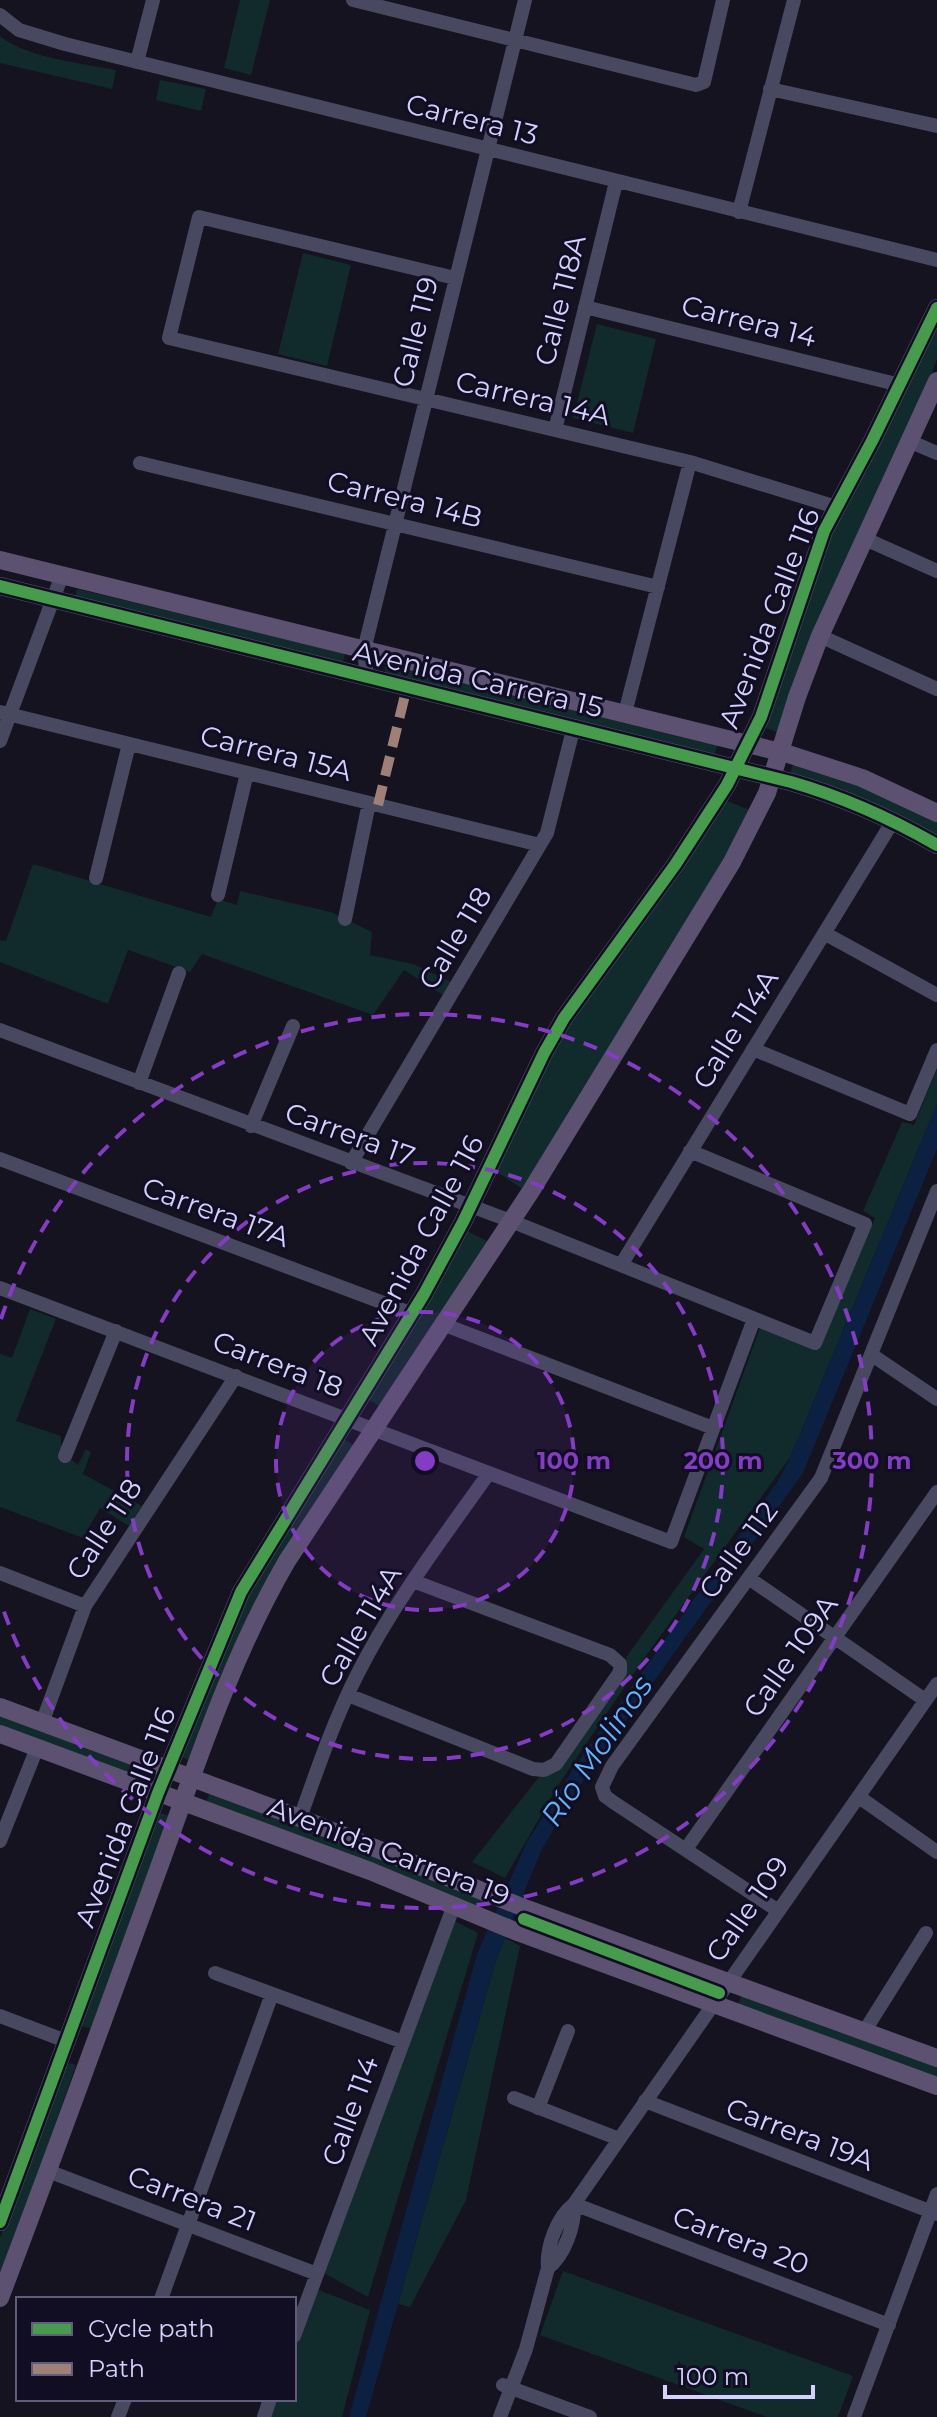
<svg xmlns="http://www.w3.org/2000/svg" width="937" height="2417" font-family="Montserrat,sans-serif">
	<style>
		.green { fill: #112a2b }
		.water { fill: #0c2042 }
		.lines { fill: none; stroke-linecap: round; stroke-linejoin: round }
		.minor { stroke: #484860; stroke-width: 14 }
		.major { stroke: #5c5171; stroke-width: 18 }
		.quiet { stroke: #9e8076; stroke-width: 10; stroke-dasharray: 20 10; stroke-linecap: butt }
		.cycleway-casing { stroke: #110e24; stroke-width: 17 }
		.cycleway { stroke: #469c4c; stroke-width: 12 }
		.ring { fill: none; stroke: #843cc5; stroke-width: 4; stroke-dasharray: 14 10 }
		.labels { text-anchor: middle; stroke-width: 6; stroke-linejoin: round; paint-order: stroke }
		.street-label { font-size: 28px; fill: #d5d1ff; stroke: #110e24 }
		.water-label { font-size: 30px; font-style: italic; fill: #5fb6ff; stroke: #110e24 }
		.centre { fill: #843cc5; stroke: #110e24; stroke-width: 4 }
		.ring-label { font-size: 24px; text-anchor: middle; font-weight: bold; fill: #843cc5; stroke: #110e24; stroke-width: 6; stroke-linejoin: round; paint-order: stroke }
	</style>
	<rect width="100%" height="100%" fill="#14131f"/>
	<path class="green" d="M240,0H270L251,75L224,68Z
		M0,36C27,58 81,63 116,70L112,89L0,63Z
		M160,80L206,89L201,111L156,100Z
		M303,253L351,265L327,366L278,354Z
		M937,321V359L926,390L780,733L763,727L828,537Z
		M597,324L656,339L633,433L573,418Z
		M77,589L345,653L342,667L75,598Z
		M384,662L718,744L714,757L386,678Z
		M794,762L843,779L937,821V837L789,776Z
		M725,800L752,811L524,1190L494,1170L551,1051Z
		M33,864L211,917L218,899L237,905L240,891L331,912L372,932L370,955L413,964L453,983L444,996L404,970L373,1015L202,954L190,972L128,950L108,1004L0,962V940L6,941Z
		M937,1069V1104L791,1456L640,1664L559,1784L505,1878L472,1862L620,1674L627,1656L704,1549L684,1537L761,1325L819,1343L875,1218L863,1211L902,1122L914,1125Z
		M465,1230L491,1243L384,1409L366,1398Z
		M30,1309L56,1319L16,1421L61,1436C60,1452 66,1456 78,1465L86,1449L91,1452L83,1474L142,1506L129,1526L100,1508L83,1538L0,1507V1354L12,1358Z
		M341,1437L356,1447L318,1505L193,1762L179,1756L245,1594Z
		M0,1713L142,1767L138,1778L0,1727Z
		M211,1789L485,1897L480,1910L205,1805Z
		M156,1812L171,1816L95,2030L78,2025Z
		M539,1918L701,1980L694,1993L534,1932Z
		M453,1920L478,1933L368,2297L320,2271Z
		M505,1938L520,1946L466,2200L410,2307L398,2304L496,1960Z
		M743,1993L937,2065V2080L737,2006Z
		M69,2063L76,2065L0,2280V2238L60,2075Z
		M563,2271L853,2376L838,2417H767L540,2335Z
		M316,2289L370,2310L342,2417H270L276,2399H294V2350Z"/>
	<path class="water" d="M937,1104V1149L803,1473L584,1779L542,1849L496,1960L366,2417H349L477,1954L527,1842L573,1769L778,1481L791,1456Z"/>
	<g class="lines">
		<path class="minor" d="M353,0L696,85L704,82L723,0
			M0,15L19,30L65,44L937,260
			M137,62L153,0
			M770,89L937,126
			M739,212L794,0
			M455,278L199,217L169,338L690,462L836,507
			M585,307L900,385
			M555,430L616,182
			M909,441L937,453
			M140,463L658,587
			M863,538L937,571
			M820,636L937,689
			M367,678L364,650L525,0
			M0,712L540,845
			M625,713L690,462
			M0,741L62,575
			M96,878L129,744
			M218,895L247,773
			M345,919L369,803
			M824,933L937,995
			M0,1030L511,1221L815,1343L865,1224L690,1151
			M753,1049L910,1114L937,1050
			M139,1083L179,973
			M251,1126L293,1026
			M0,1159L413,1314
			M351,1163L547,833L574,726
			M621,1265L893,821
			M0,1288L671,1542L754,1319
			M445,1325L713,1428
			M872,1355L937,1399
			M65,1456L116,1331
			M0,1573L85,1606
			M750,1579L925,1700
			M348,1695L533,1769L544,1770L556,1764L620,1672V1664L610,1655L413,1581
			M42,1723L85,1606L236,1376
			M859,1797L937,1852
			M300,1818C317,1770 334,1720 357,1675C393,1603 443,1538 489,1473
			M0,1841L37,1748
			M686,1849L937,1492
			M777,1910L613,1802L605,1796L602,1787L612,1766L821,1478L937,1191
			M215,1973L403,2042
			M0,2016L66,2041
			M864,2032L926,1933
			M514,2098L619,2139
			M645,2101L937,2214
			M538,2108L568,2031
			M48,2171L317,2274
			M574,2204L889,2325
			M548,2268C565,2255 575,2225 574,2204
			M161,2299L272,1994
			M294,2336L454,1905
			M503,2385L590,2417
			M118,2417L125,2399
			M264,2417L270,2399
			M500,2417L526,2349L548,2268C546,2247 557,2217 574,2204L937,1684
			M854,2417L937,2194"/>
		<path class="major" d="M0,560L788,754L862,778L937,813
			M0,586L791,782C843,797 890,818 937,845
			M0,1707L300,1818L527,1909L937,2058
			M0,1734L370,1871L515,1931L937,2086
			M0,2222L158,1793L241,1592L424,1294L463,1222L544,1053L564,1018L675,865L727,785L761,717L824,531L872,441L937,308
			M0,2298C54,2156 106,2013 158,1870C196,1766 231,1657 287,1561L531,1191L732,862L767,793L797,697L820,636L937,381"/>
		<path class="quiet" d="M378,805L407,687"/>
		<g class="cycleway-casing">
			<path id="cycleway" d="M0,586L791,782C843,797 890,818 937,845
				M524,1919L719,1993
				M0,2222L158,1793L241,1592L424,1294L463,1222L544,1053L564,1018L675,865L727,785L761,717L824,531L872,441L937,308"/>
		</g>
		<use href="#cycleway" class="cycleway"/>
	</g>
	<circle cx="425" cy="1461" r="149" fill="#843cc5" fill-opacity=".12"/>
	<g class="ring">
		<circle cx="425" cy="1461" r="149"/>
		<circle cx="425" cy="1461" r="298"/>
		<path d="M1 1319A447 447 0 1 1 1 1603"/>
	</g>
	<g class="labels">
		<g class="street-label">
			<text transform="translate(472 119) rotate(14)" y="10">Carrera 13</text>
			<text transform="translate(560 300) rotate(-76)" y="10">Calle 118A</text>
			<text transform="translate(749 321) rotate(14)" y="10">Carrera 14</text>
			<text transform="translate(415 332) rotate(-76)" y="10">Calle 119</text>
			<text transform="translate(533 398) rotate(13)" y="10">Carrera 14A</text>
			<text transform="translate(405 499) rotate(14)" y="10">Carrera 14B</text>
			<text transform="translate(769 618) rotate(-69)" y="10">Avenida Calle 116</text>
			<text transform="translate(478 679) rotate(13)" y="10">Avenida Carrera 15</text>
			<text transform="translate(276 753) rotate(14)" y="10">Carrera 15A</text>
			<text transform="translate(455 938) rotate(-59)" y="10">Calle 118</text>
			<text transform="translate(735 1029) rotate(-58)" y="10">Calle 114A</text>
			<text transform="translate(350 1134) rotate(20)" y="10">Carrera 17</text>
			<text transform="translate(216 1212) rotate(20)" y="10">Carrera 17A</text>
			<text transform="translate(421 1240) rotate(-62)" y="10">Avenida Calle 116</text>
			<text transform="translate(278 1364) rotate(21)" y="10">Carrera 18</text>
			<text transform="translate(104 1529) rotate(-57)" y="10">Calle 118</text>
			<text transform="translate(738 1550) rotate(-54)" y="10">Calle 112</text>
			<text transform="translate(360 1626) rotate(-60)" y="10">Calle 114A</text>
			<text transform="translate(790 1656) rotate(-55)" y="10">Calle 109A</text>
			<text transform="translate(125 1817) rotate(-69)" y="10">Avenida Calle 116</text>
			<text transform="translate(389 1851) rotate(21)" y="10">Avenida Carrera 19</text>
			<text transform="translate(747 1909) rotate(-55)" y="10">Calle 109</text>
			<text transform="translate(350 2111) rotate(-70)" y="10">Calle 114</text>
			<text transform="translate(800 2134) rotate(21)" y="10">Carrera 19A</text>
			<text transform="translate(192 2198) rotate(21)" y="10">Carrera 21</text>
			<text transform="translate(741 2240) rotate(21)" y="10">Carrera 20</text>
		</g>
		<g class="water-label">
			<text transform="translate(597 1751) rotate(-56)" y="10">Río Molinos</text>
		</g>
	</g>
	<circle cx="425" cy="1461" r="12" class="centre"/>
	<g class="ring-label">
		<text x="574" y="1469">100 m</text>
		<text x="723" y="1469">200 m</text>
		<text x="872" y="1469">300 m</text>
	</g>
	<rect x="16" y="2297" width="280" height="104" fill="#110e24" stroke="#5f5c7c" stroke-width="2"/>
	<rect x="32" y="2323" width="40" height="12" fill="#469c4c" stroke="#5f5c7c" stroke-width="2"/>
	<text x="88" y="2337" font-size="24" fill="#d5d1ff">Cycle path</text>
	<rect x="32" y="2363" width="40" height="12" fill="#9e8076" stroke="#5f5c7c" stroke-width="2"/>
	<text x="88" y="2377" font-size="24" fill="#d5d1ff">Path</text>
	<path d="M665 2385v12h148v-12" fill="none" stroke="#d5d1ff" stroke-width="4"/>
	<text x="677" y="2385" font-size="24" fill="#d5d1ff" stroke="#110e24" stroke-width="6" paint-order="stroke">100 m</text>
</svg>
